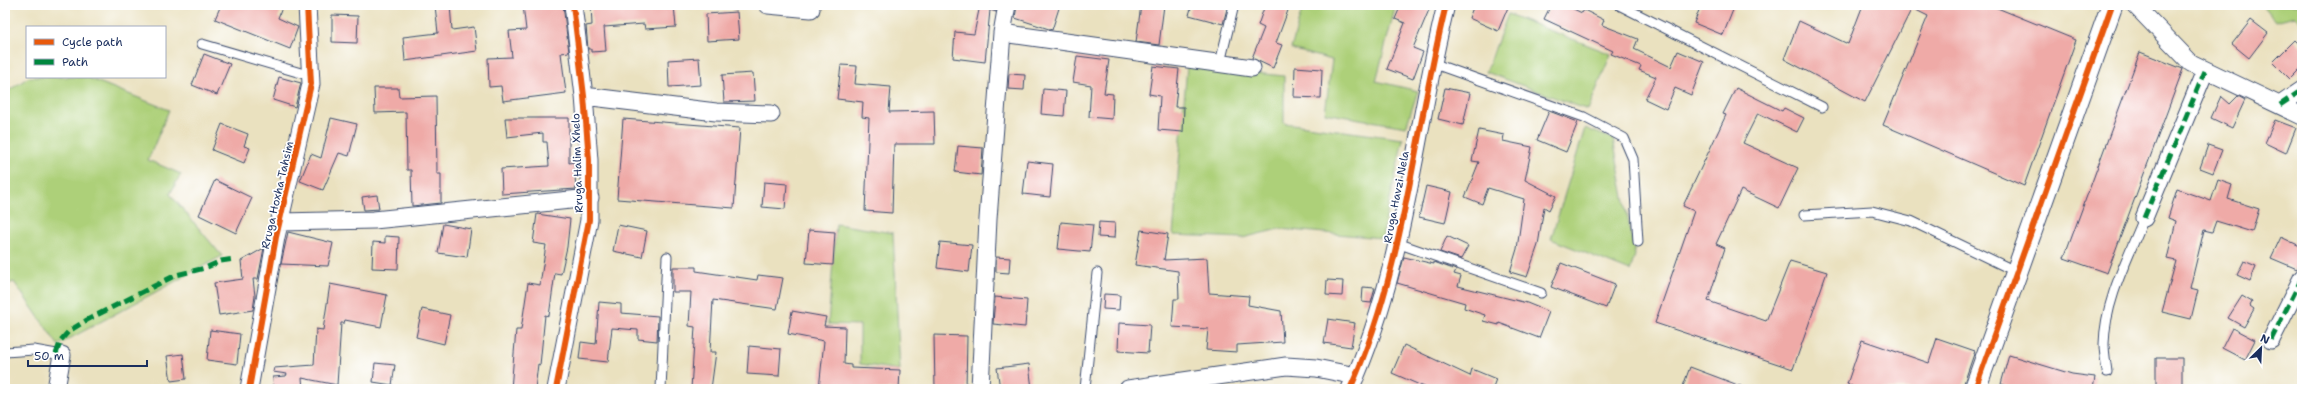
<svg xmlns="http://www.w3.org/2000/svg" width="2307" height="394" font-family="'Shantell Sans',sans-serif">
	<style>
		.green { fill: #add079; stroke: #64806c }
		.building { fill: #efaaa7 }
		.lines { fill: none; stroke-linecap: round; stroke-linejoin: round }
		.service-casing { stroke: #3a4a6d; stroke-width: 11 }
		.minor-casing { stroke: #3a4a6d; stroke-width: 19 }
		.tertiary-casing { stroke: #3a4a6d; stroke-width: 23 }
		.service { stroke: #fff; stroke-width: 9 }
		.minor { stroke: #fff; stroke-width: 17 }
		.tertiary { stroke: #fff; stroke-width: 21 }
		.quiet { stroke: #00873e; stroke-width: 5; stroke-dasharray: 10 5; stroke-linecap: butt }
		.cycleway-casing { stroke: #fff; stroke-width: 8 }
		.cycleway { stroke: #e8590c; stroke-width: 6 }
		.labels { text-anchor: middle; stroke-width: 3.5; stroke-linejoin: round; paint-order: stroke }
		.street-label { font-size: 11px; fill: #1b2f5e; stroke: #fff }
	</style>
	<rect width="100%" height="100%" fill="#fff"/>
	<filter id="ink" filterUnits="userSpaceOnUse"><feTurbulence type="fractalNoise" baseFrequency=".025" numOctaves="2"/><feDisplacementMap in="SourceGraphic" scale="8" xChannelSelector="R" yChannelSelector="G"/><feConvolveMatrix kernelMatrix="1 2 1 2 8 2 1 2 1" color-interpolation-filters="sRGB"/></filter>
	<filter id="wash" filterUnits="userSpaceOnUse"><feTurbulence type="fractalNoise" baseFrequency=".012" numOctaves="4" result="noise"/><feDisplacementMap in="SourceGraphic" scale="16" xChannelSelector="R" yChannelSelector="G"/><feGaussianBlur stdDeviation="0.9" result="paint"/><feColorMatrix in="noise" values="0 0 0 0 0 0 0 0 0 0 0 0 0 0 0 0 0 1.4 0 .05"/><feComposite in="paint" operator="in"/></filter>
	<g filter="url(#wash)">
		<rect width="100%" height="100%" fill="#eae1bf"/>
		<path class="green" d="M1303,5H1396L1376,81L1418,91L1406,127L1325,113L1332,60L1291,49Z
			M2262,5H2302V27L2295,16L2275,21Z
			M1508,14L1611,54L1588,110L1486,72Z
			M1187,66L1284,76V123L1403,139L1382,238L1279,229L1242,238L1173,235Z
			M29,77H86L169,110L148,160L181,174L170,194L222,256L58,345L14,282L5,285V93Z
			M1585,128L1613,139L1635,255L1630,271L1551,239Z
			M836,224L893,233L900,370L860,364V325L828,324Z"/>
		<g id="blocks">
			<path class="building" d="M221,5H283L278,18L298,27L290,49L215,19Z
				M435,5H450L452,30L474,27L477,51L405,61L403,37L438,33Z
				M523,5H563L569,52L561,53L566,93L503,101L501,86L489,87L488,58L512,57L509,31L526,30Z
				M591,5H674L676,27L645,29L644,24L604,27L606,51L591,52V49H588L586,26L592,25Z
				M980,5H997L996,12L990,10L985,62L953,58L955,32L974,34Z
				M1017,5H1060L1052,30L1015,18Z
				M1141,5H1164L1159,45L1136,42Z
				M1192,5H1228L1223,24L1189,15Z
				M1265,5H1290L1276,43L1282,45L1273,68L1252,58L1264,28L1258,25Z
				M1401,5H1431L1413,48L1423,52L1413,79L1387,69L1405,23L1395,19Z
				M1474,5H1509L1498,31L1469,18Z
				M1551,5H1565L1582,13L1584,10L1604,20L1602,25L1638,39L1634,49L1671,67L1678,51L1704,62L1691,95L1675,88L1666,109L1645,99L1656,77L1639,70L1641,66L1611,54L1613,51L1544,19Z
				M1701,5H1735L1723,35L1694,23Z
				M1863,5H1990L2076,40L2024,186L1883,125L1928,16L1912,8L1865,102L1784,59L1799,21L1848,44Z
				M737,12L739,39L707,41L706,14Z
				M332,15L358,16L357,43L332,42Z
				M2251,20L2268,33L2249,58L2232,44Z
				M2295,40L2302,47V67L2290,79L2273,62Z
				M2140,52L2183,69L2107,273L2064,258Z
				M204,54L230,64L217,95L192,85Z
				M1077,56L1109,60L1104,93L1113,94L1112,119L1089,117L1091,85L1073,82Z
				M699,58L701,85L669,87L668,60Z
				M841,65L857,66L855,84L891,87L889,112L934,111L935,144H894L892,213L865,211L869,118L862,117L863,102L837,99Z
				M1153,66L1179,69L1175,107H1184L1183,132L1158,130L1160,96L1149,94Z
				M1295,67L1322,69L1321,98L1294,97Z
				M753,73L755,101L724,102L722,75Z
				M1009,74L1025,75L1024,90L1008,89Z
				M279,77L301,83L295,107L273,100Z
				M374,88H398L399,97L436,96L437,174H441V203L412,206L411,170H407L406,112L375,113Z
				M1445,88L1470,93L1463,125L1438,119Z
				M1736,88L1782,111L1784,108L1804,118L1797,132L1758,113L1743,143L1798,168L1779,208L1741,190L1716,244L1725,248L1708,301L1766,321L1790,261L1827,272L1793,369L1655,323L1694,211L1683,206L1726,115L1723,114Z
				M1043,89L1066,91L1064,116L1041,114Z
				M2221,96L2230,104L2238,96L2245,100L2232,128L2211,118Z
				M1549,111L1578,122L1566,152L1537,140Z
				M331,118L357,124L349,156L339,153L323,190L300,181L311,154L321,158Z
				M505,118H569V163L574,162L576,189L502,194L501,169L549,166L547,142H543V133L507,137Z
				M623,119L740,128L734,208L617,199Z
				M2275,120L2296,128L2286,153L2265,143Z
				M222,124L248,134L244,146L250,148L244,163L212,150Z
				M1479,130L1504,135L1503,141L1532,147L1525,180L1556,196L1549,210L1544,207L1538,245L1527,277L1510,272L1517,249L1524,199L1488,188L1482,204L1465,197L1479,162L1472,161Z
				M2208,145L2222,150L2213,173L2200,168Z
				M958,146L983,148L981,175L955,172Z
				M1027,161L1053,164L1050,197L1023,194Z
				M215,180L252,198L236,233L199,215Z
				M2218,180L2232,185L2228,199L2259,209L2252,232L2216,221L2212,232L2204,230L2190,288L2198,290L2191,319L2162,312L2176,261L2167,259L2176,221L2168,218L2177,189L2211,201Z
				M764,182L787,184L785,209L762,207Z
				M1426,186L1452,192L1445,223L1419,217Z
				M377,195L379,209L364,210L362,197Z
				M537,214L570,219L567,247L561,274L555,273L549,316L545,315L540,365L538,364L535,389H511L516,330H521L528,283L540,285L546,245L533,243Z
				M1061,222L1093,225L1090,252L1058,249Z
				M1099,222L1115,223L1114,238L1098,237Z
				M443,224L471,229L467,257L438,253Z
				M618,225L647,231L642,257L613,251Z
				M809,230L835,232L833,265L806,263Z
				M1141,230L1168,234L1164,260L1207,258L1209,293L1249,296L1248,305L1281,311L1283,342L1237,345V352L1206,350L1208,329L1172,327L1174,299H1179L1178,271L1135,265Z
				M288,232L333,243L328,266L281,264Z
				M385,236L399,237L398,269L372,268L373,242L385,243Z
				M1447,236L1468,246L1461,259L1440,252Z
				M2281,237L2302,247V259L2297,269L2271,258Z
				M940,242L972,245L969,272L937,268Z
				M264,248L258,279H253L255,296L253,310L219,315L214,283L243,279L241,261Z
				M996,257L1010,258L1009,273L996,272Z
				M1404,257L1434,264V262L1456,270L1454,274L1461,276L1458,286L1527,303L1549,312L1539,338L1499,323V325L1483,321L1485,315L1464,308L1465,303L1397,283Z
				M2244,261L2256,266L2250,281L2237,275Z
				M1561,263L1615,284L1606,308L1551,287Z
				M673,267H696V271L757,280L758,275L783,278L777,309L713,300L710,352H716L711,389H691L695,327L689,326L691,292H673Z
				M1327,280L1343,281L1342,296L1326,295Z
				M330,284L387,295L381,327L345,320L344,323H341L337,385L302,378L303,389H274L273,377L286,376L287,374L273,372L274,368L314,365L316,329L323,330Z
				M1363,287L1375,288L1371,303L1362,302Z
				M1104,294L1120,295L1119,310L1103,309Z
				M2242,296L2252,302L2250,306L2254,309L2244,327L2228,318Z
				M995,297L1027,300L1025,327L993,324Z
				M599,302L621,304V313L658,316L657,341L638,339V330L612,328L608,362L579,359L581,342L596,344Z
				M422,309L450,315L444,344L416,337Z
				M792,311L826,317L824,326L845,327L844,364L851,365V368L900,370L899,389H819L824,341L788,334Z
				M1328,319L1355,323L1351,347L1324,343Z
				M1119,323L1150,325L1148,353L1118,351Z
				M2232,328L2255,340L2245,360L2222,348Z
				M210,330L240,334L237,364L207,360Z
				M934,335L967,336L966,389H935Z
				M1937,338L1975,351L1962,389H1861L1847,384L1862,340L1929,363Z
				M1404,345L1470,376L1472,369L1496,379L1493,387L1497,389H1429L1392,373Z
				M749,346L781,349L779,376L747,374Z
				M183,354L186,379L171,381L167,356Z
				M2009,355L2072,374L2095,377L2093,389H2017L2001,384Z
				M2156,358H2182V389H2156Z
				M375,363L395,365L392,385L373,382Z
				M1029,364L1032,389H1000L997,368Z
				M1690,367L1746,388V389H1682Z"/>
		</g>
	</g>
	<g filter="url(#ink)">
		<use href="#blocks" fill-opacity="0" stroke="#3a4a6d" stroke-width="1"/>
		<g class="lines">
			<g class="service-casing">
				<path id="service" d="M1619,5L1822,107
					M202,44L311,76
					M1220,63L1234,5
					M1432,63L1584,117L1624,138L1633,159L1638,242
					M1804,215L1872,211L1911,221L2017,272
					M1397,243L1541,293
					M5,352L34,350L62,355
					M2107,372C2106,363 2104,353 2104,344C2105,300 2128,258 2144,218
					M661,389L667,257
					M1085,389L1097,273"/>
			</g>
			<g class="minor-casing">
				<path id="minor" d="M768,5L811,9
					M2135,5L2191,63L2302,116
					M1002,33L1252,68
					M584,96L716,112L771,114
					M2280,105L2302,90
					M2144,218L2205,71
					M280,222L374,220L590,198
					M2271,340L2302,278
					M56,389L62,355
					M249,389L276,237L311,84L307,5
					M556,389L589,220V160L584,96L573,5
					M980,389L988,219L1002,33L1007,5
					M1128,389L1286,366L1316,368L1356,376
					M1350,389C1405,268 1414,133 1446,5"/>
			</g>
			<g class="tertiary-casing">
				<path id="tertiary" d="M1975,389L2112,5"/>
			</g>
			<use href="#service" class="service"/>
			<use href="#minor" class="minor"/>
			<use href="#tertiary" class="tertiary"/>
			<path class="quiet" d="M2280,105L2302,90
				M2144,218L2205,71
				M2271,340L2302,278
				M56,354L61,340L69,331L87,320L176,275L205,268L221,261L235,259"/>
			<g class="cycleway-casing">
				<path id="cycleway" d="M249,389L276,237L311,84L307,5
					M556,389L589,220V160L584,96L573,5
					M1350,389C1405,268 1414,133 1446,5
					M1975,389L2112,5"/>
			</g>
			<use href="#cycleway" class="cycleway"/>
		</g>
	</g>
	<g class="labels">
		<g class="street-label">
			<text transform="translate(577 163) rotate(-92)" y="4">Rruga Halim Xhelo</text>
			<text transform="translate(277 195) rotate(-77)" y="4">Rruga Hoxha Tahsim</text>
			<text transform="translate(1396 197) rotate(-79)" y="4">Rruga Havzi Nela</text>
		</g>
	</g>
	<rect width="2307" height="394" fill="none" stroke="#fff" stroke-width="20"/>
	<rect x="26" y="26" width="140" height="52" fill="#ffffff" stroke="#a4acbf"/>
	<rect x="34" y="39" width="20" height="6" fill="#e8590c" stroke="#a4acbf"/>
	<text x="62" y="46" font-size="12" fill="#1b2f5e">Cycle path</text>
	<rect x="34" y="59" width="20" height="6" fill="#00873e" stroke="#a4acbf"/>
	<text x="62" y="66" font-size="12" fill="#1b2f5e">Path</text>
	<g transform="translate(2261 348) rotate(24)" stroke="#ffffff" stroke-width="3" paint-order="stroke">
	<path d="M0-3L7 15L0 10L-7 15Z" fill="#1b2f5e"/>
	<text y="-6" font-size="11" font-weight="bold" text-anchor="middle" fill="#1b2f5e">N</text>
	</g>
	<path d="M28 360v6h119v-6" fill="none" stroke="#1b2f5e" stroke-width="2"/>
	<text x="34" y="360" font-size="12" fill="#1b2f5e" stroke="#ffffff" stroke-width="3" paint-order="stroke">50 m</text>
</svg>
